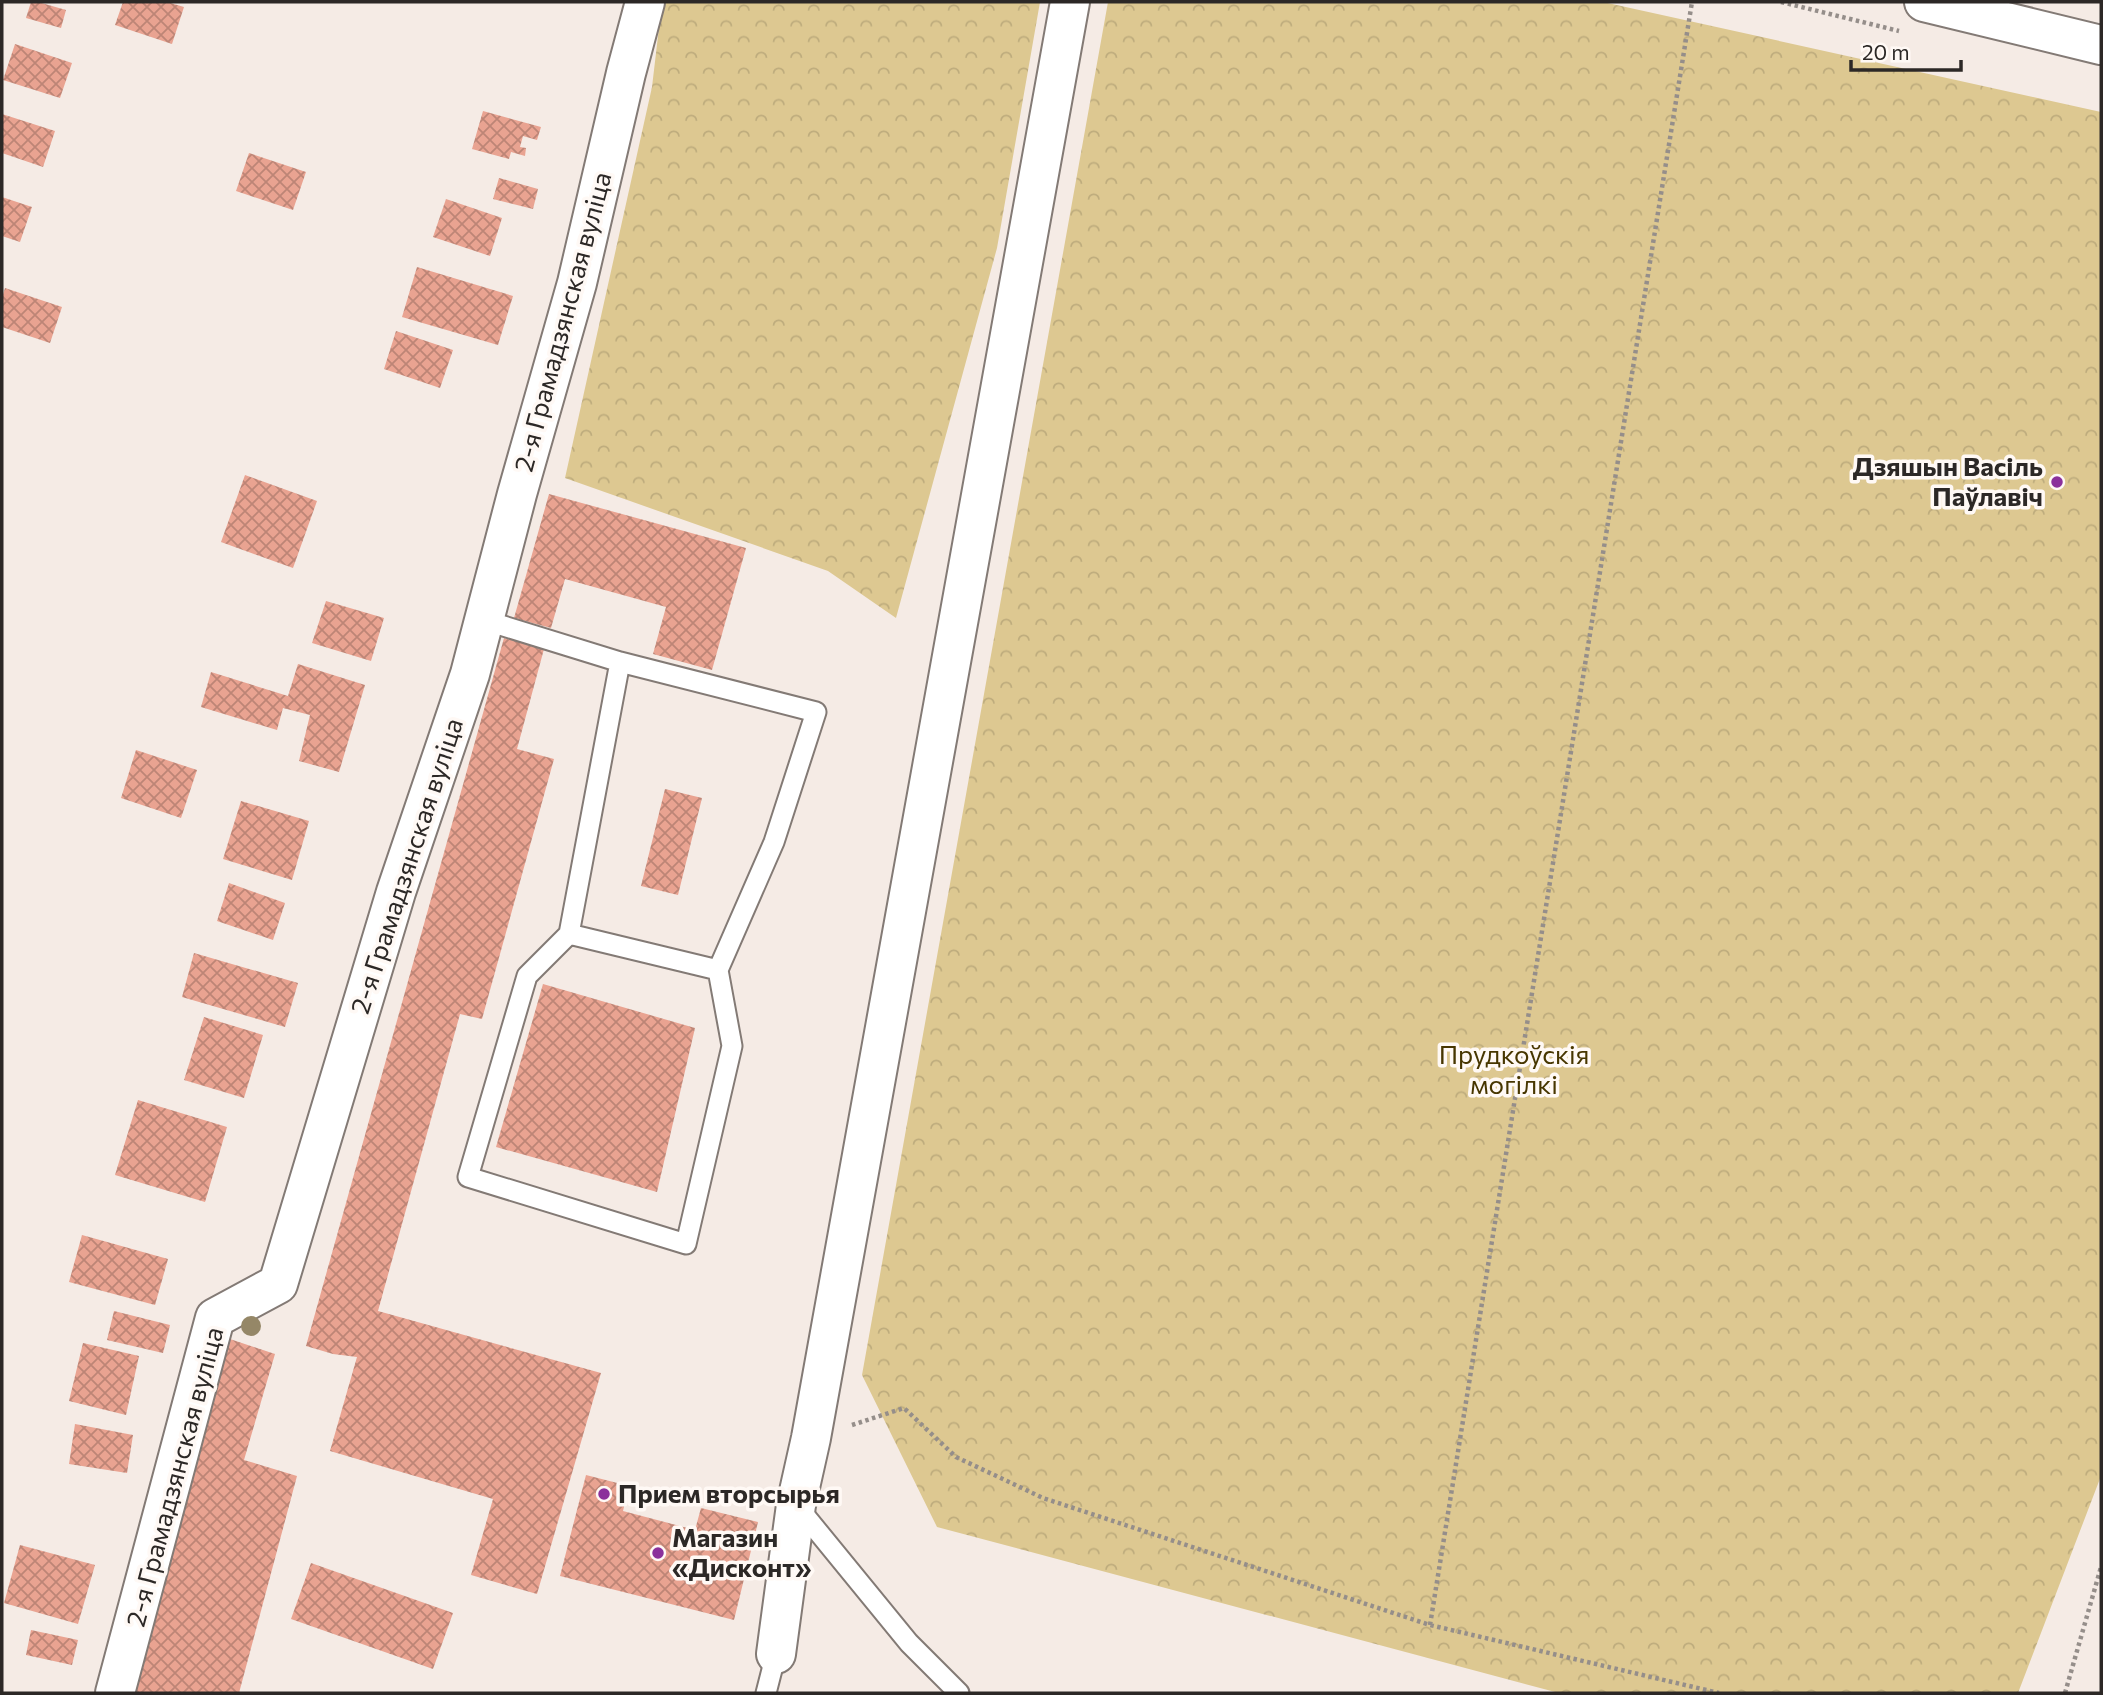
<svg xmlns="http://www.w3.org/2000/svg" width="2103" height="1695" font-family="Commissioner,sans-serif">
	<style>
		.forest { fill: url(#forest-crowns) }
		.building { fill: url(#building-cross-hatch) }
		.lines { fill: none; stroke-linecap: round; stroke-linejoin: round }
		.service-casing { stroke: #837a75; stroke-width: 23 }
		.minor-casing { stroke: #837a75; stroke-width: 42 }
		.path { stroke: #958e8a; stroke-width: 4.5; stroke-dasharray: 3.5 3.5; stroke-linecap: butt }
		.service { stroke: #fff; stroke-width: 19 }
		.minor { stroke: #fff; stroke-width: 38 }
		.tree { fill: #958767 }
		.poi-dot { fill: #8b309b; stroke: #fff9f5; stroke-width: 2.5 }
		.labels { text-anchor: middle; stroke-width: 7; stroke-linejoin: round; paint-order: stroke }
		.street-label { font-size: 26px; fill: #2c2826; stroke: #fff9f5 }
		.poi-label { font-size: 26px; font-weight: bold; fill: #2c2826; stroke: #fff9f5; text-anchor: start }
		.park-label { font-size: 26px; fill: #473600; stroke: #fff9f5 }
	</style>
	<defs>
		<pattern id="forest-crowns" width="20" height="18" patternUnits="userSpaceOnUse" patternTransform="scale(1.75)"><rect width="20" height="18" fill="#ddc891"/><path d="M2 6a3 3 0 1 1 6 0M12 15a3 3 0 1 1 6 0" fill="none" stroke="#beac7d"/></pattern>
		<pattern id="building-cross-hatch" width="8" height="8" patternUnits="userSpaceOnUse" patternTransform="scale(1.75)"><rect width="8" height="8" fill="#e9a391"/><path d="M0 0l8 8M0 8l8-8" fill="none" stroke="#bd8576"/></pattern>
	</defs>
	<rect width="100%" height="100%" fill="#f5ebe5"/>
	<path class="forest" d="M662,2H1040L997,248L896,618L828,571L565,478L652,87Z
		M1108,2H1603L2101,112V1476L2018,1693H1559L937,1527L862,1375Z"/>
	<path class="building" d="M31,2H38L66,10L61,28L26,18Z
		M123,2H167L184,7L172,44L115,25Z
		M15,44L72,63L60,98L3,80Z
		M483,111L541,127L537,140L523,136L520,147L526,148L525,156L511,152L509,159L472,149Z
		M2,114L55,131L43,167L2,153Z
		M249,153L306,172L293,210L236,191Z
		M499,178L538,189L533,209L493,199Z
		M2,197L32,207L20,242L2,236Z
		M446,199L502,218L490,256L433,237Z
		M417,267L513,296L498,345L402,317Z
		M5,288L62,307L50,343L2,327V298Z
		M396,331L453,350L440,388L384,369Z
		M245,475L317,501L293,568L221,542Z
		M549,494L746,548L712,670L653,654L666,607L565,579L551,628L514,618Z
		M326,601L384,618L371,661L312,643Z
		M504,638L544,649L517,749L554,759L482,1019L460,1014L378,1311L601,1373L537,1594L471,1575L493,1499L330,1451L357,1357L333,1354L306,1346Z
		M298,664L365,685L339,772L299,761L310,715L283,708L277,730L201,707L211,672L288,696Z
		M136,750L197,770L181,818L121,798Z
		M665,789L702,798L678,895L641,886Z
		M241,801L309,821L292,880L223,859Z
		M229,883L285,903L273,940L217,921Z
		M194,953L298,983L285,1027L182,997Z
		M543,984L695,1028L657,1192L496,1147Z
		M204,1017L263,1035L244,1098L184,1080Z
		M138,1100L227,1127L205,1202L115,1175Z
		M82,1235L168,1259L155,1305L69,1282Z
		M114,1311L170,1325L163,1353L107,1340Z
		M224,1337L275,1354L244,1460L297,1476L239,1693H133Z
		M83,1343L139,1356L126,1415L69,1401Z
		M75,1424L133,1435L127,1473L69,1464Z
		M586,1475L629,1486L623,1511L695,1530L701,1508L758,1522L734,1620L560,1576Z
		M20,1545L95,1565L78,1624L4,1603Z
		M311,1563L453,1613L433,1669L291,1619Z
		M31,1630L78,1640L72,1665L26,1655Z"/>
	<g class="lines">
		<g class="service-casing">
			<path id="service" d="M484,620L620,662L569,934L527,976L468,1177L686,1244L732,1046L718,970L774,842L816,712L620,662
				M569,934L718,970
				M797,1506L909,1643L959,1693
				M766,1693L776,1654"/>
		</g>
		<g class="minor-casing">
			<path id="minor" d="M1924,2L2101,45
				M776,1654L796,1505L811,1438L1070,2
				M115,1693L215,1318L278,1284L396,892L470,674L517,494L577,283L626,73L645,2"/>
		</g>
		<path class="path" d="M1781,2L1899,31
			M852,1425L904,1408L956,1457L1043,1498L1430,1625L1719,1693
			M1430,1625L1692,2
			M2065,1693L2101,1567"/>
		<use href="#service" class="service"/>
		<use href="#minor" class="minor"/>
	</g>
	<circle class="tree" cx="251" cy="1326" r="10"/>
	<g class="poi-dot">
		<circle cx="2057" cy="482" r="7"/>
		<circle cx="604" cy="1494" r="7"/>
		<circle cx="658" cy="1553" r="7"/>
	</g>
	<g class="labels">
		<g class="street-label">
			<text transform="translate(563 322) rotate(-75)" y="9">2-я Грамадзянская вуліца</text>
			<text transform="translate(407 866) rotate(-72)" y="9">2-я Грамадзянская вуліца</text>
			<text transform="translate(175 1477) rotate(-75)" y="9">2-я Грамадзянская вуліца</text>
		</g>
		<g class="poi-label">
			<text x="2043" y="476" text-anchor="end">Дзяшын Васіль<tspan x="2043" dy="30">Паўлавіч</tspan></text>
			<text x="618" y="1503">Прием вторсырья</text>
			<text x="672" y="1547">Магазин<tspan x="672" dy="30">«Дисконт»</tspan></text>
		</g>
		<g class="park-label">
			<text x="1514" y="1064">Прудкоўскія<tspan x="1514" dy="30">могілкі</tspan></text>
		</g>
	</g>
	<rect width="2103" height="1695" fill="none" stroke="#2c2826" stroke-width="7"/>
	<path d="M1851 60v10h110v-10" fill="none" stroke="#2c2826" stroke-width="3.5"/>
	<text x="1862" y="60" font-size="21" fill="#2c2826" stroke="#fff9f5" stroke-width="5" paint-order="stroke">20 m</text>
</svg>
